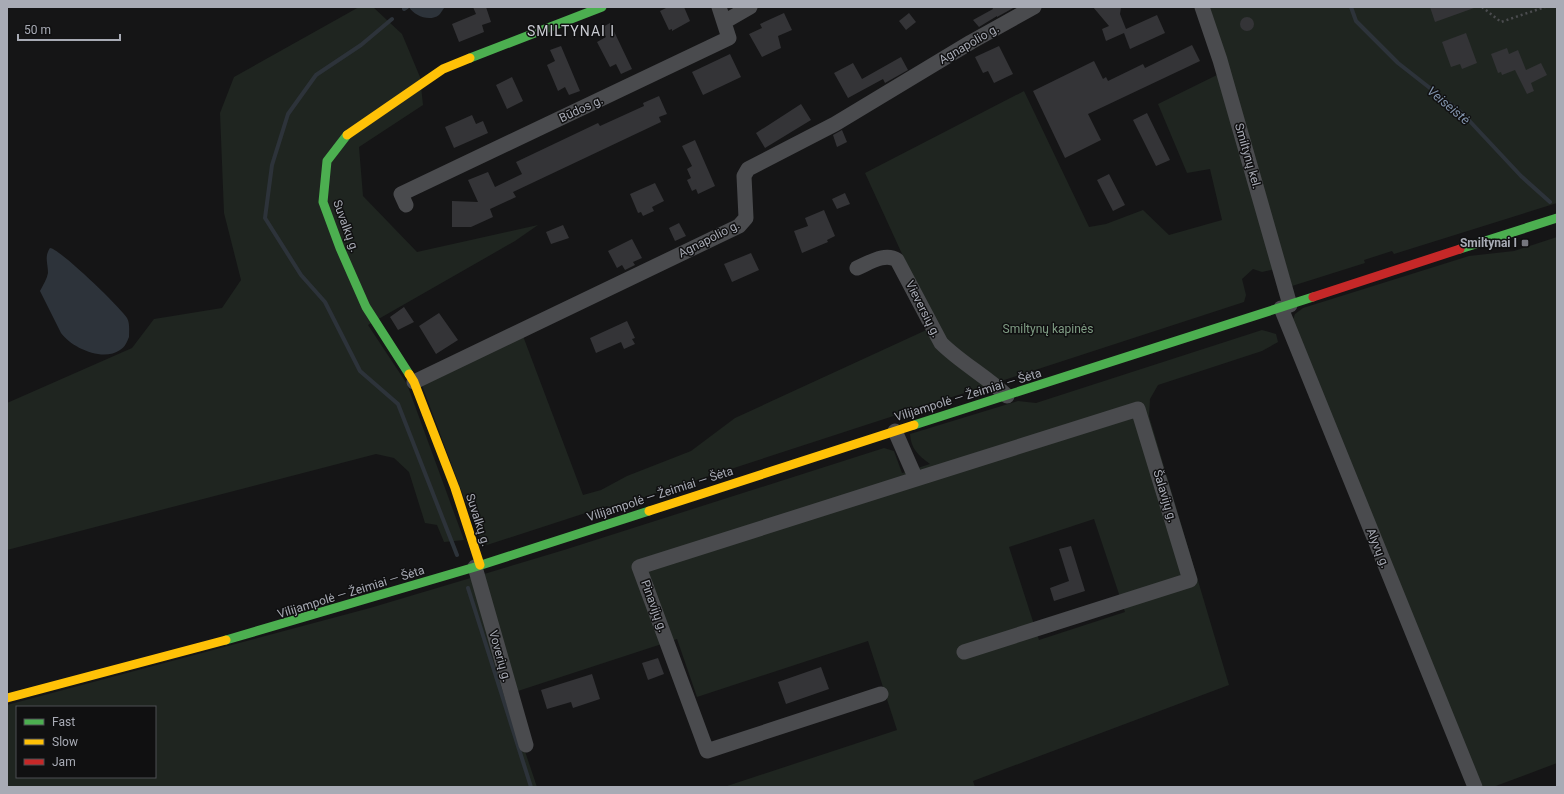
<svg xmlns="http://www.w3.org/2000/svg" width="1564" height="794" font-family="Roboto,sans-serif">
	<style>
		.green { fill: #1f2520; fill-rule: evenodd }
		.water { fill: #2d333a }
		.lines { fill: none; stroke-linecap: round; stroke-linejoin: round }
		.stream { stroke: #2d333a; stroke-width: 4 }
		.building { fill: #343437 }
		.path { stroke: #4b4c4f; stroke-width: 2.5; stroke-dasharray: 2 3; stroke-linecap: butt }
		.street { stroke: #4a4b4e; stroke-width: 15 }
		.fast { stroke: #4caf50; stroke-width: 9 }
		.slow { stroke: #ffc107; stroke-width: 9 }
		.jam { stroke: #c62828; stroke-width: 9 }
		.poi-dot { fill: #75767d; stroke: #101011; stroke-width: 1.5 }
		.labels { text-anchor: middle; stroke-width: 3; stroke-linejoin: round; paint-order: stroke }
		.street-label { font-size: 12px; fill: #a8abb5; stroke: #101011 }
		.poi-label { font-size: 12px; font-weight: bold; fill: #a8abb5; stroke: #101011; text-anchor: end }
		.park-label { font-size: 12px; fill: #809e85; stroke: #101011 }
		.water-label { font-size: 13px; font-style: italic; fill: #8295ad; stroke: #101011 }
		.quarter-label { font-size: 14px; letter-spacing: 1px; fill: #c8cad1; stroke: #101011 }
	</style>
	<rect width="100%" height="100%" fill="#151516"/>
	<path class="green" d="M359,7H373L402,34L420,77L423,105L359,147L363,196L417,252L538,225L515,241L368,325L407,384L464,540L444,542L437,525L425,523L409,472L394,458L376,454L7,550V403L132,348L154,319L222,308L241,280L224,213L220,113L234,77Z
		M1209,7H1557V203L1394,254L1392,251L1364,260L1365,263L1292,286Z
		M1221,73L1276,269L1262,272L1253,269L1242,279L1246,295L1244,302L611,508L607,506L487,545L478,535L421,383L523,336L583,495L601,490L627,476L691,451L735,418L935,326L865,173L1024,91L1089,227L1106,224L1143,210L1169,235L1222,220L1210,169L1187,173L1158,104Z
		M1557,237V763L1493,787H1482L1292,322L1295,314L1303,308L1469,256L1514,251Z
		M1262,330L1276,334L1278,342L1262,351L1158,385L1150,399L1149,416L1229,685L973,781L975,787H724L897,730L868,641L697,697L677,639L506,695L537,787H7V705L370,608L564,550L884,448L894,451L902,473L930,464C918,455 911,449 910,434L1018,401L1036,403ZM1094,519L1125,612L1039,640L1009,547ZM17,707H155V777H17Z"/>
	<path class="water" d="M409,7H445C443,9 441,13 439,15C430,22 414,16 409,7Z
		M50,248C59,248 121,308 127,318C130,323 129,331 129,337C127,342 125,347 120,350C103,362 72,348 61,333L40,291C43,285 47,279 48,273C48,263 44,257 50,248Z"/>
	<g class="lines">
		<path class="stream" d="M1351,7L1356,21L1398,63L1463,114L1521,176L1550,202
			M404,9L407,7
			M392,19L361,45L316,75L288,114L272,165L265,218L301,275L325,302L360,371L398,404L457,555
			M468,588L531,787"/>
	</g>
	<path class="building" d="M473,7H486L491,22L482,25L484,32L459,42L452,24L476,14Z
		M668,7H684L690,21L672,31V29L669,30L660,11Z
		M992,7H1015L997,17V16L979,27L973,20L993,9Z
		M1093,7H1121L1120,14L1126,29L1157,15L1165,33L1130,49L1124,33L1106,41L1102,29L1109,26Z
		M1430,7H1474V8L1435,22Z
		M784,13L792,30L778,36L781,48L762,57L749,34L762,28L760,24Z
		M909,13L916,22L906,30L899,21Z
		M1240 24a7 7 0 1 1 14 0a7 7 0 1 1-14 0Z
		M610,23L632,69L621,74L616,64L610,67L597,42L606,37L601,28Z
		M1466,33L1477,63L1462,69L1460,64L1451,67L1442,42Z
		M1192,45L1200,61L1088,114L1101,140L1065,158L1033,91L1094,61L1103,79L1106,77L1108,81L1143,64L1145,68Z
		M561,46L580,91L569,95L565,87L558,91L547,65L555,61L550,50Z
		M999,46L1013,74L994,83L988,71L983,73L975,57Z
		M1507,48L1509,54L1518,50L1526,70L1541,63L1547,75L1531,83L1534,91L1527,94L1515,70L1502,75L1501,72L1498,73L1491,54Z
		M730,54L741,77L703,95L692,72Z
		M901,57L908,70L885,83L883,79L848,98L834,73L853,63L862,79Z
		M512,77L523,101L507,109L496,85Z
		M659,96L667,114L659,117L661,122L513,192L516,197L490,209L493,217L471,227H452V201L478,202L468,180L488,172L495,187L522,174L516,162L598,123L600,126L644,106L643,103Z
		M801,104L811,120L765,148L756,133Z
		M1147,113L1170,160L1156,166L1133,120Z
		M472,115L476,124L483,121L488,133L454,148L445,127Z
		M842,130L847,142L837,147L833,135Z
		M695,140L715,186L698,194L696,189L692,191L687,180L691,178L687,169L692,166L682,146Z
		M1109,174L1125,205L1113,211L1097,180Z
		M655,183L664,201L652,207L654,211L643,216L641,212L638,213L630,194Z
		M845,193L850,204L837,209L832,199Z
		M824,210L835,236L827,240L828,242L802,253L794,231L808,226L805,218Z
		M679,223L686,236L675,241L669,228Z
		M563,225L569,238L551,244L546,232Z
		M632,239L642,258L633,262L635,265L625,270L622,265L617,268L608,251Z
		M751,253L759,270L732,282L724,264Z
		M404,307L414,322L398,330L390,317Z
		M439,313L458,340L436,354L419,326Z
		M627,321L635,338L632,339L635,344L624,349L621,342L596,353L590,338Z
		M1071,546L1085,591L1054,601L1050,588L1069,581L1059,549Z
		M658,658L664,674L648,680L642,663Z
		M821,667L829,689L786,704L778,682Z
		M592,674L600,699L573,708L571,702L547,709L541,690Z"/>
	<g class="lines">
		<path class="path" d="M1482,7L1501,22L1545,7"/>
		<path class="street" d="M1202,7L1220,60L1290,305
			M724,22L750,7
			M406,205L401,194L729,38L719,7
			M857,268C869,263 885,252 897,260L941,343C961,363 986,376 1007,396
			M1281,308L1475,787
			M414,382L739,226L746,218L744,176L748,169L835,124L971,42L1034,7
			M916,479L1138,409L1190,580L964,652
			M475,567L526,745
			M881,694L707,751L639,567L916,479L895,431"/>
		<path class="fast" d="M470,58L602,7
			M347,135L327,161L323,202L340,248L366,307L409,374
			M1460,249L1557,218
			M914,425L1313,297
			M226,640L475,567L649,511"/>
		<path class="slow" d="M347,135L443,69L470,58
			M409,374L414,382L455,488L480,565
			M649,511L914,425
			M7,698L226,640"/>
		<path class="jam" d="M1313,297L1460,249"/>
	</g>
	<rect class="poi-dot" x="1521" y="239" width="8" height="8" rx="2"/>
	<g class="labels">
		<g class="street-label">
			<text transform="translate(969 44) rotate(-30)" y="4">Agnapolio g.</text>
			<text transform="translate(581 109) rotate(-25)" y="4">Būdos g.</text>
			<text transform="translate(1248 156) rotate(74)" y="4">Smiltynų kel.</text>
			<text transform="translate(346 226) rotate(70)" y="4">Suvalkų g.</text>
			<text transform="translate(709 239) rotate(-27)" y="4">Agnapolio g.</text>
			<text transform="translate(923 309) rotate(63)" y="4">Vieversių g.</text>
			<text transform="translate(968 395) rotate(-17)" y="4">Vilijampolė — Žeimiai — Šėta</text>
			<text transform="translate(660 494) rotate(-18)" y="4">Vilijampolė — Žeimiai — Šėta</text>
			<text transform="translate(1165 496) rotate(73)" y="4">Šalavijų g.</text>
			<text transform="translate(478 520) rotate(72)" y="4">Suvalkų g.</text>
			<text transform="translate(1378 548) rotate(68)" y="4">Alyvų g.</text>
			<text transform="translate(351 592) rotate(-17)" y="4">Vilijampolė — Žeimiai — Šėta</text>
			<text transform="translate(654 606) rotate(70)" y="4">Pinavijų g.</text>
			<text transform="translate(500 656) rotate(74)" y="4">Voverių g.</text>
		</g>
		<g class="poi-label">
			<text x="1517" y="247">Smiltynai I</text>
		</g>
		<g class="park-label">
			<text x="1048" y="333">Smiltynų kapinės</text>
		</g>
		<g class="water-label">
			<text transform="translate(1449 105) rotate(40)" y="5">Veiseistė</text>
		</g>
		<g class="quarter-label">
			<text x="571" y="36">SMILTYNAI I</text>
		</g>
	</g>
	<rect width="1564" height="794" fill="none" stroke="#a8abb5" stroke-width="16"/>
	<rect x="16" y="706" width="140" height="72" fill="#101011" stroke="#4d4e53"/>
	<rect x="24" y="719" width="20" height="6" fill="#4caf50" stroke="#4d4e53"/>
	<text x="52" y="726" font-size="12" fill="#a8abb5">Fast</text>
	<rect x="24" y="739" width="20" height="6" fill="#ffc107" stroke="#4d4e53"/>
	<text x="52" y="746" font-size="12" fill="#a8abb5">Slow</text>
	<rect x="24" y="759" width="20" height="6" fill="#c62828" stroke="#4d4e53"/>
	<text x="52" y="766" font-size="12" fill="#a8abb5">Jam</text>
	<path d="M18 34v6h102v-6" fill="none" stroke="#a8abb5" stroke-width="2"/>
	<text x="24" y="34" font-size="12" fill="#a8abb5" stroke="#101011" stroke-width="3" paint-order="stroke">50 m</text>
</svg>
